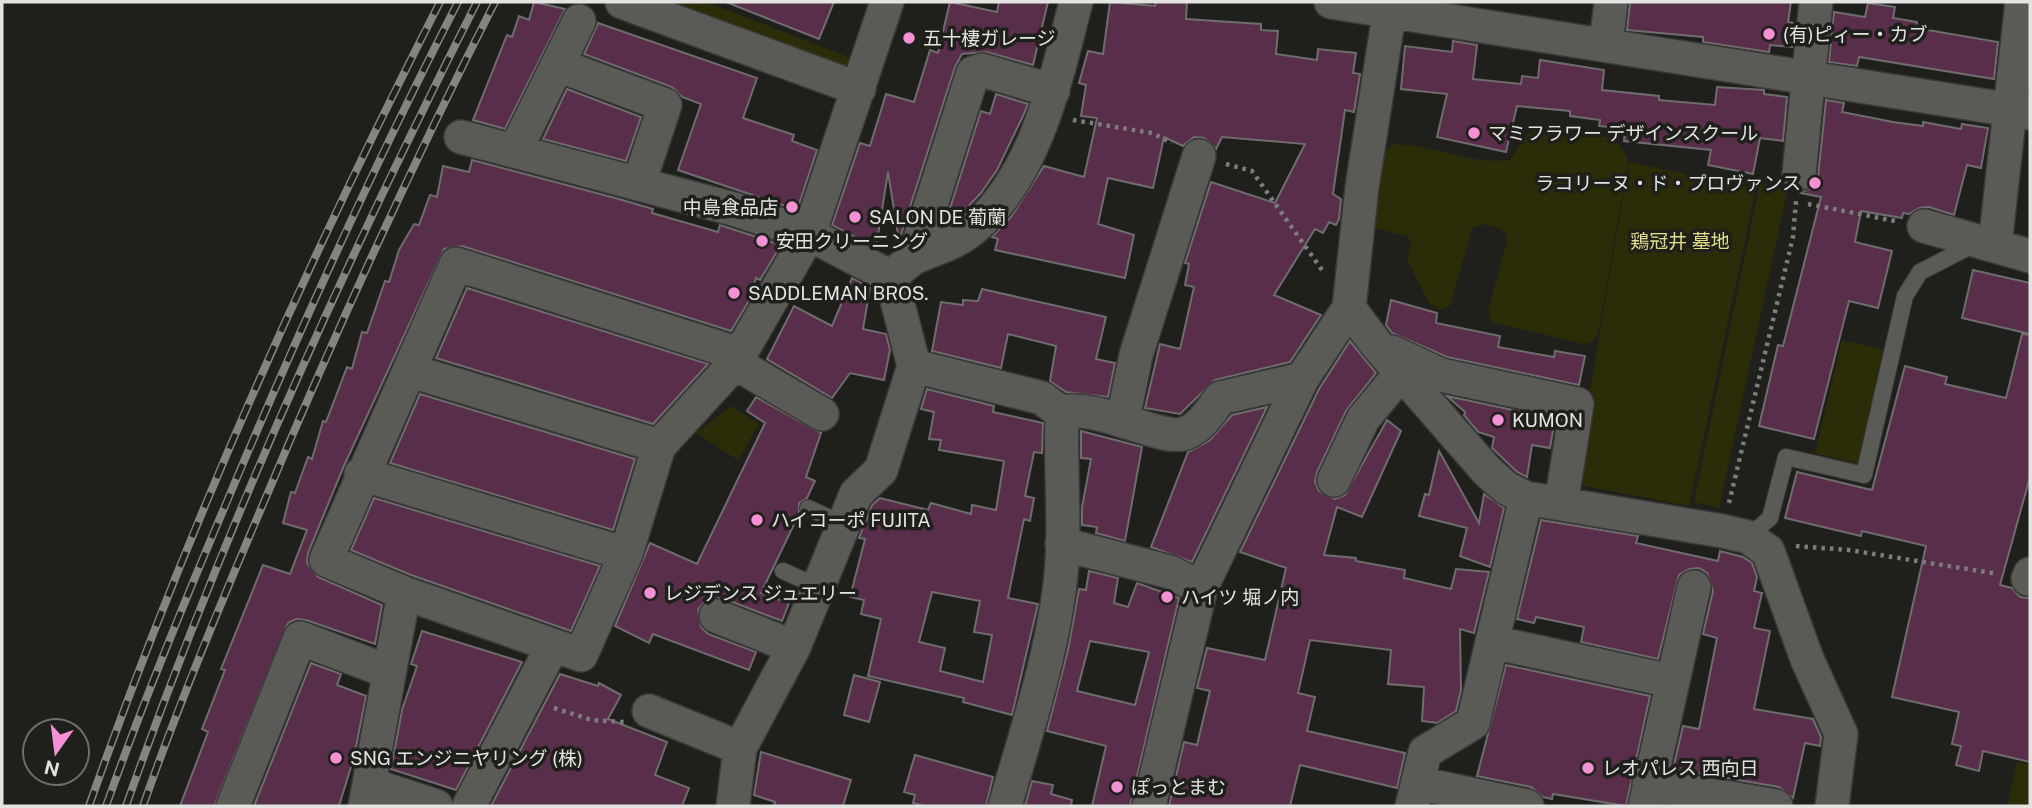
<svg xmlns="http://www.w3.org/2000/svg" width="2032" height="808" font-family="'Public Sans','Noto Sans JP',sans-serif">
	<style>
		.green { fill: #2d2c08 }
		.building { fill: #592e4b; stroke: #6f6c6e; stroke-width: 2; fill-rule: evenodd }
		.lines { fill: none; stroke-linecap: round; stroke-linejoin: round }
		.lane-casing { stroke: #393937; stroke-width: 18 }
		.street-casing { stroke: #393937; stroke-width: 36 }
		.path { stroke: #7d7d7b; stroke-width: 4.5; stroke-dasharray: 3.5 5; stroke-linecap: butt }
		.lane { stroke: #5a5a57; stroke-width: 16 }
		.street { stroke: #5a5a57; stroke-width: 33 }
		.rail-casing { stroke: #848482; stroke-width: 8 }
		.rail { stroke: #1f1f1c; stroke-width: 5; stroke-dasharray: 16; stroke-linecap: butt }
		.poi-dot { fill: #f491d4; stroke: #1f1f1c; stroke-width: 2.5 }
		.labels { text-anchor: middle; stroke-width: 7; stroke-linejoin: round; paint-order: stroke }
		.poi-label { font-size: 19px; fill: #e3e3e1; stroke: #1f1f1c; text-anchor: start }
		.park-label { font-size: 19px; fill: #e1df8c; stroke: #1f1f1c }
	</style>
	<rect width="100%" height="100%" fill="#1f1f1c"/>
	<path class="green" d="M659,2H706L859,61L854,75Z
		M1562,127C1586,133 1624,133 1628,163L1598,334L1593,342L1583,344L1492,322L1488,311L1507,241L1506,234C1496,224 1483,221 1472,229L1450,306L1440,309L1429,303L1407,260L1411,241L1407,236L1371,227L1386,152L1392,144C1432,144 1470,165 1510,160C1529,132 1525,128 1562,127Z
		M1629,162L1756,189L1689,506L1574,484Z
		M1760,183L1788,188L1719,508L1694,502Z
		M1842,340L1890,351L1863,465L1815,453Z
		M731,406L759,424L738,460L696,433Z
		M2017,762L2030,765V806H2007Z"/>
	<path class="building" d="M534,2L565,9L505,129L473,120L507,35L512,37L519,16L529,20Z
		M726,2H834L819,39Z
		M950,2L997,12L999,2H1048L1033,65L987,52L962,54L955,67L899,241L888,172L876,248L832,225L860,143L870,146L886,94L914,102L930,50L938,53Z
		M1110,2L1155,6L1156,2H1187L1186,19L1261,24V30L1278,31L1276,54L1317,60L1318,49L1356,53L1353,73L1360,74L1354,112L1345,110L1333,194L1341,199L1339,219L1336,225L1329,222L1323,233L1315,229L1274,295L1321,315L1290,362L1215,380L1180,414L1145,408L1160,344L1180,349L1194,287L1185,285L1189,264L1185,263L1211,182L1275,203L1305,144L1222,137L1216,149L1204,138L1194,137L1183,146L1164,137L1153,188L1108,178L1098,224L1134,235L1125,278L995,250L998,239L992,237L1011,217L1044,166L1084,177L1097,118L1081,116L1086,85L1079,83L1088,51L1103,54Z
		M1630,2H1791L1788,22L1795,23L1792,47L1770,45L1769,52L1703,42V37L1627,30Z
		M1868,3L1895,7L1893,18L1917,22L1916,28L1998,42L1994,79L1859,57L1857,66L1829,62L1834,12L1865,17Z
		M598,23L757,78L743,118L794,135L792,141L817,150L797,210L678,170L701,104L682,97L672,87L584,54Z
		M1453,41L1477,45L1473,79L1521,84L1522,76L1538,78L1540,60L1604,70L1602,90L1659,96V100L1715,105L1717,87L1764,90V94L1787,97L1783,141L1760,138L1753,174L1708,165L1711,150L1624,141L1625,129L1599,126L1600,120L1570,116V111L1517,106L1506,152L1437,137L1447,94L1401,89L1405,46L1452,52Z
		M567,89L641,117L626,161L543,139Z
		M996,94L1028,104L1023,116L997,170L981,193L961,214L945,224L981,111L990,114Z
		M1826,100L1844,103L1842,112L1893,122L1923,126V122L1961,129L1962,124L1988,128L1981,168L1967,165L1954,215L1929,207L1919,208L1909,214L1903,213L1902,218L1861,211L1855,242L1892,251L1878,308L1849,301L1814,439L1759,426L1778,345L1783,346L1821,197L1801,193L1814,186L1818,177Z
		M472,160L619,199L653,209L652,213L718,232L720,225L781,245L760,280L756,278L750,299L731,331L462,246L444,249L343,468L308,553L307,563L318,577L382,605L375,644L306,620L296,619L288,623L214,806H180L208,732L202,729L225,670L221,669L263,565L290,574L307,530L283,523L291,492L295,493L308,457L312,459L323,421L326,422L347,367L352,369L362,332L367,333L385,281L389,282L399,250L414,224L419,225L430,195L437,197L443,166L469,172Z
		M1973,270L2030,283V334L1962,318Z
		M852,278L870,288L863,329L886,334L890,350L884,380L850,373L832,398L767,359L794,306L832,326Z
		M467,288L708,364L653,424L436,358Z
		M982,289L1106,317L1096,359L1115,363L1108,397L1066,392L1050,381L1056,346L1008,334L1001,368L932,351L941,302L963,305V300L978,301Z
		M1391,300L1437,313L1436,323L1500,336L1498,347L1554,357L1555,351L1585,356L1579,385L1447,357L1392,333L1386,325Z
		M2022,334L2030,335V477L2000,585L2012,588L2020,597L2030,598V762L1983,751L1979,771L1956,765L1961,746L1952,744L1959,712L1892,697L1926,546L1862,531L1861,536L1785,518L1797,472L1872,490L1905,366L1947,377L1945,384L2006,398Z
		M1350,341L1376,373L1346,411L1317,472L1315,482L1319,491L1335,499L1345,495L1387,420L1401,431L1362,517L1337,507L1324,555L1356,558V561L1405,570L1404,578L1451,589L1456,569L1489,572L1474,633L1460,629L1461,690L1456,711L1437,723L1422,721L1424,687L1388,684L1391,650L1310,640L1298,693L1315,697L1307,731L1405,753L1397,788L1300,765L1290,806H1169L1184,742L1197,745L1210,691L1197,688L1207,648L1265,660L1286,568L1240,552L1319,389Z
		M927,389L994,406L993,412L1043,423L1042,453L1034,452L1025,496L1034,498L1030,521L1024,519L1008,598L1038,604L1012,715L963,702L964,698L868,676L881,619L861,614L864,600L850,597L865,539L859,538L872,505L880,498L928,510L931,503L971,514L972,505L996,510L1004,461L939,450L941,440L929,439L934,412L921,409ZM932,592L980,601L974,632L992,635L983,682L940,671L945,648L919,642Z
		M420,394L635,459L613,530L390,463Z
		M1447,396L1555,419L1550,448L1532,445L1527,477L1517,472L1492,448L1494,437L1478,432L1464,415L1465,412Z
		M756,397L821,433L806,477L815,481L807,498L799,503V514L761,593L789,603L782,621L722,598L705,601L698,610L701,627L708,634L756,652L749,670L653,634L649,643L615,626L650,543L697,564L765,423L747,411Z
		M1267,407L1192,562L1151,547L1188,452L1209,441L1232,415Z
		M1081,431L1142,447L1125,541L1096,533L1097,527L1082,525V507L1091,459L1081,458Z
		M1439,451L1479,523L1484,494L1504,508L1490,567L1460,556L1467,528L1419,516L1425,494L1429,495Z
		M374,498L600,566L571,631L411,575L351,550Z
		M1541,520L1638,536L1636,543L1718,561L1720,551L1743,557L1752,563L1757,577L1754,591L1762,593L1754,628L1770,631L1754,709L1813,719L1821,737L1820,746L1805,743L1793,798L1779,787L1673,769L1683,726L1699,729L1717,638L1703,634L1713,591L1707,573L1699,568L1689,569L1679,575L1658,659L1581,642L1584,627L1536,617L1534,623L1517,619Z
		M1089,571L1118,578L1114,603L1128,607L1137,583L1179,598L1130,806H1092L1106,746L1047,731L1068,650L1079,589L1086,590ZM1090,641L1149,652L1135,705L1077,691Z
		M422,631L522,662L456,790L391,769L402,710L417,666L411,664Z
		M311,663L341,674L337,685L366,696L354,757L339,806H254Z
		M1506,665L1650,696L1626,806L1553,794L1552,799L1543,797L1531,787L1477,776Z
		M560,674L598,686L599,683L621,695L608,719L667,742L655,775L689,788L682,806H491Z
		M854,675L880,682L869,722L844,715Z
		M761,752L851,780L843,806H774L775,802L754,795Z
		M915,755L993,777L986,806H924L913,803L915,795L904,792Z
		M1032,781L1053,785L1051,794L1072,800L1071,806H1025Z"/>
	<g class="lines">
		<g class="lane-casing">
			<path id="lane" d="M808,508L843,524
				M1748,537L1770,518L1786,457L1864,475L1905,296L1920,272L1975,244
				M783,571L819,587"/>
		</g>
		<g class="street-casing">
			<path id="street" d="M622,2L859,89
				M1331,2L2030,113
				M1606,44L1611,2
				M558,65L665,105L639,183
				M461,137L737,210L809,234L891,277C899,271 907,261 916,257C936,248 957,243 974,228C1037,174 1056,78 1076,2
				M515,151L579,21
				M1799,174L1816,2
				M1924,226L2030,256
				M1995,245L2022,2
				M914,258L973,73L982,70L1053,91
				M1349,308L1377,345L1487,471L1506,488L1526,498L1722,531L1748,537L1768,551L1807,659L1841,734L1832,806
				M1392,352L1441,375L1577,404L1561,504
				M735,363L822,414
				M914,366L1042,398L1060,412C1099,403 1163,443 1186,433C1201,427 1212,410 1220,398L1302,379
				M411,371L659,446
				M1123,418L1136,355L1199,156
				M361,474L626,554
				M1334,480L1363,419L1402,372
				M1062,544L1170,572L1201,588
				M2028,579L2030,574
				M404,593L326,560L456,264L739,354
				M716,616L794,647
				M1492,642L1671,681
				M649,711L740,748
				M1418,783L1527,806
				M369,784L436,806
				M1649,784L1776,806
				M233,806L300,638L389,672
				M365,806L404,593L581,655L626,554L659,446L735,363L809,234L887,2
				M469,806L552,647
				M733,806L740,748L794,647L856,494L881,470L914,366L891,277
				M1005,806C1025,736 1049,665 1059,592C1067,536 1060,477 1062,420L1060,412
				M1149,806L1201,588L1302,379L1349,308L1362,187L1391,2
				M1412,806L1425,752L1473,723L1526,498
				M1645,806L1694,587"/>
		</g>
		<path class="path" d="M1073,120L1152,133L1172,143
			M1226,164L1252,171L1322,270
			M1808,204L1895,221
			M1729,503L1793,237L1796,201
			M1796,546L1849,550L1998,574
			M554,708L592,720L624,722"/>
		<use href="#lane" class="lane"/>
		<use href="#street" class="street"/>
		<g class="rail-casing">
			<path id="rail" d="M89,806C186,531 307,262 440,2
				M106,806C142,705 183,605 225,506C297,335 373,167 458,2
				M126,806C223,531 345,262 477,2
				M143,806C177,708 217,612 258,516C331,342 409,170 495,2"/>
		</g>
		<use href="#rail" class="rail"/>
	</g>
	<g class="poi-dot">
		<circle cx="1769" cy="34" r="7"/>
		<circle cx="909" cy="38" r="7"/>
		<circle cx="1474" cy="133" r="7"/>
		<circle cx="1815" cy="183" r="7"/>
		<circle cx="792" cy="207" r="7"/>
		<circle cx="855" cy="217" r="7"/>
		<circle cx="762" cy="241" r="7"/>
		<circle cx="734" cy="293" r="7"/>
		<circle cx="1498" cy="420" r="7"/>
		<circle cx="757" cy="520" r="7"/>
		<circle cx="650" cy="593" r="7"/>
		<circle cx="1167" cy="597" r="7"/>
		<circle cx="336" cy="758" r="7"/>
		<circle cx="1588" cy="768" r="7"/>
		<circle cx="1117" cy="787" r="7"/>
	</g>
	<g class="labels">
		<g class="poi-label">
			<text x="1783" y="41">(有)ピィー・カブ</text>
			<text x="923" y="45">五十棲ガレージ</text>
			<text x="1488" y="140">マミフラワー デザインスクール</text>
			<text x="1801" y="190" text-anchor="end">ラコリーヌ・ド・プロヴァンス</text>
			<text x="778" y="214" text-anchor="end">中島食品店</text>
			<text x="869" y="224">SALON DE 葡蘭</text>
			<text x="776" y="248">安田クリーニング</text>
			<text x="748" y="300">SADDLEMAN BROS.</text>
			<text x="1512" y="427">KUMON</text>
			<text x="771" y="527">ハイコーポ FUJITA</text>
			<text x="664" y="600">レジデンス ジュエリー</text>
			<text x="1181" y="604">ハイツ 堀ノ内</text>
			<text x="350" y="765">SNG エンジニヤリング (株)</text>
			<text x="1602" y="775">レオパレス 西向日</text>
			<text x="1131" y="794">ぽっとまむ</text>
		</g>
		<g class="park-label">
			<text x="1680" y="248">鶏冠井 墓地</text>
		</g>
	</g>
	<rect width="2032" height="808" fill="none" stroke="#e3e3e1" stroke-width="7"/>
	<g transform="translate(56 752) rotate(194)"><circle r="33" fill="#1f1f1c" stroke="#6d6d6b" stroke-width="2"/>
	<path d="M0-5L12 26L0 18L-12 26Z" fill="#f491d4"/>
	<text y="-10" font-size="19" font-weight="bold" text-anchor="middle" fill="#e3e3e1">N</text>
	</g>
</svg>
